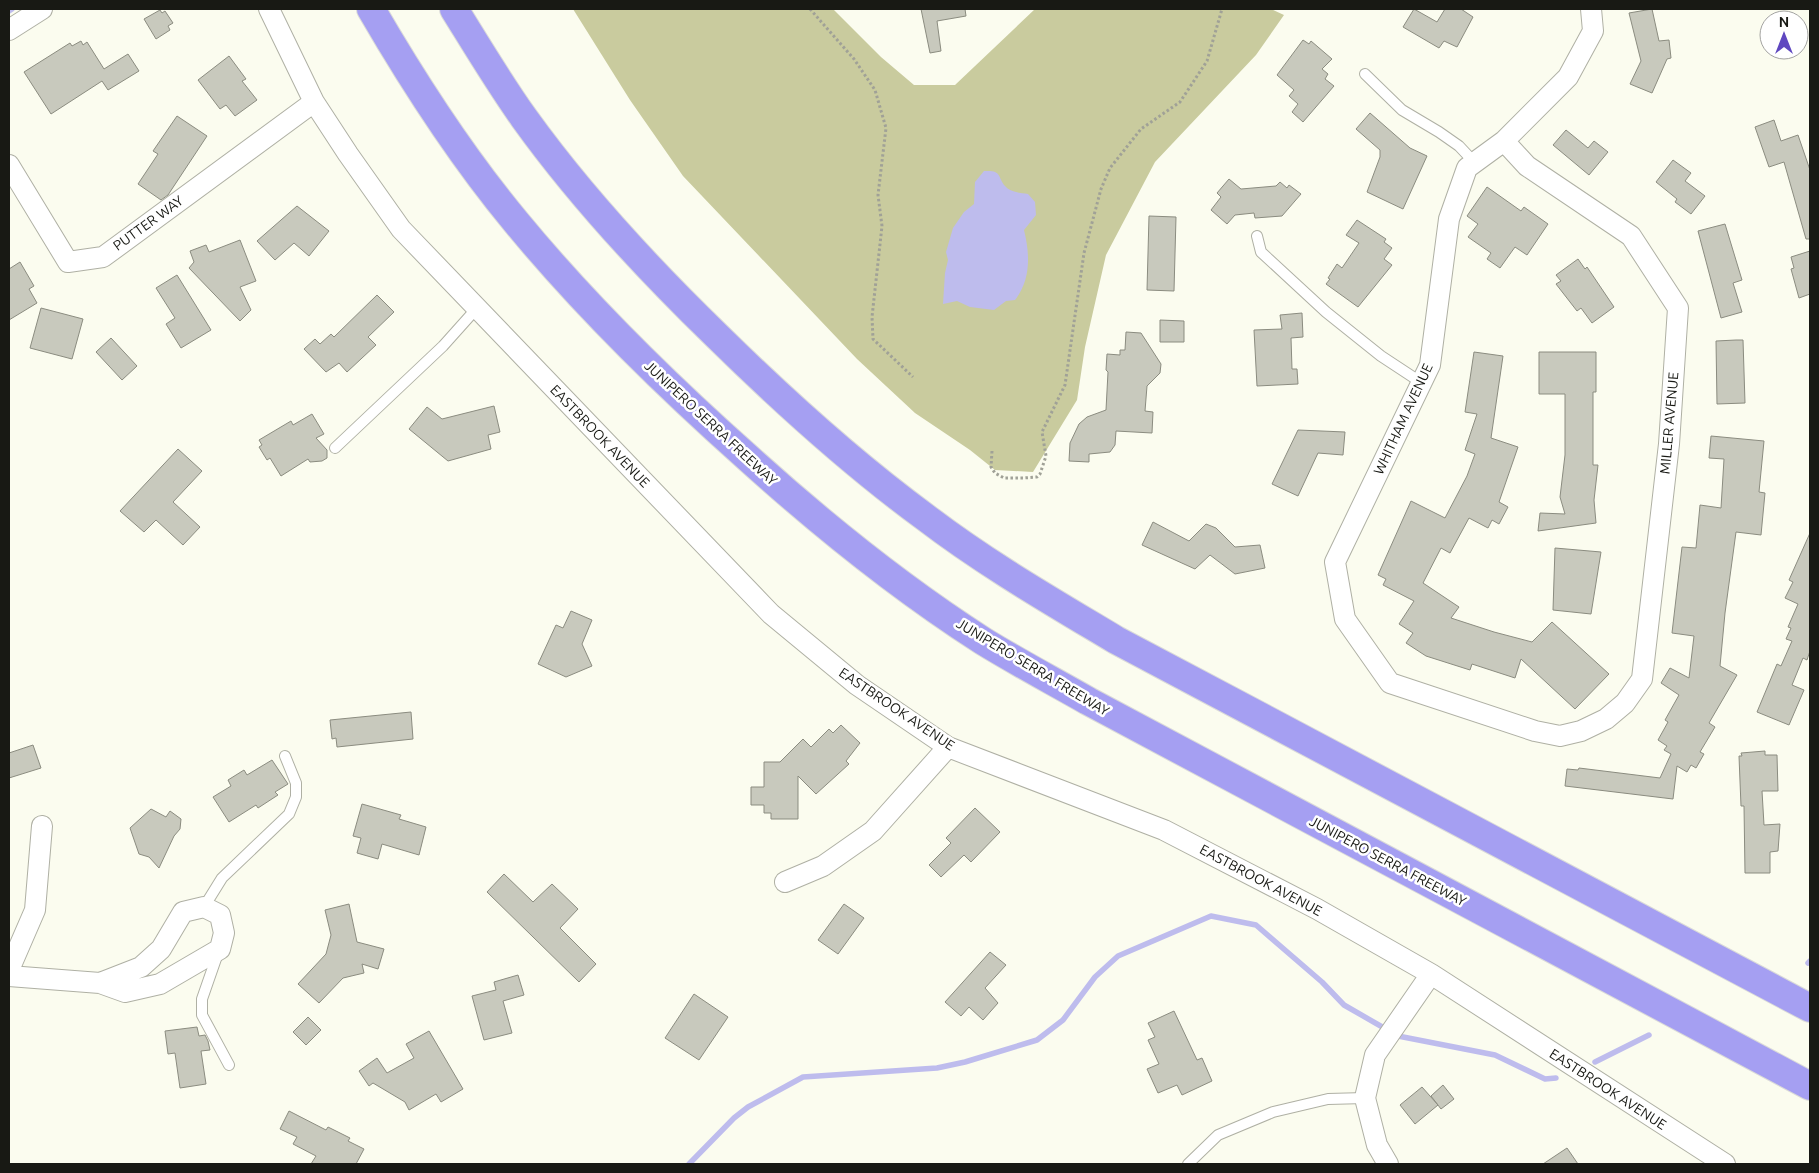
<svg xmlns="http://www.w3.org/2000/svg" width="1819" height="1173" font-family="Ubuntu,sans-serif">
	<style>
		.green { fill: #c9cb9e }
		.water { fill: #bebced }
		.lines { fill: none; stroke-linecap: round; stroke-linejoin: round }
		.stream { stroke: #bebced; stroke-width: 5.5 }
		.building { fill: #c8c9bd; stroke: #8b8c80 }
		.lane-casing { stroke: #afb0a4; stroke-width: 12 }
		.street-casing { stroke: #afb0a4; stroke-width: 22 }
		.highway-casing { stroke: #dadad9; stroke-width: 30 }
		.path { stroke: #a0a197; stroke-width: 3; stroke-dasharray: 2.5 2.5; stroke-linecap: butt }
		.lane { stroke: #fff; stroke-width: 10 }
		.street { stroke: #fff; stroke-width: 20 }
		.highway { stroke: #a59ff2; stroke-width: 28 }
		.labels { text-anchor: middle; stroke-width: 5; stroke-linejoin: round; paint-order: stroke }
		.street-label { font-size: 14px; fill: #181914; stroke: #fff }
	</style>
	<rect width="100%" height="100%" fill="#fbfcef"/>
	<path class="green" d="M573,9H833L881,57L914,85H955L1035,9H1271L1284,15L1256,55L1155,162L1106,255L1085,347L1077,400L1033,472L995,470L970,450L915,413L857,359L683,176L630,100Z"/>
	<path class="water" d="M984,171C1002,170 997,176 1005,186C1010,192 1020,193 1028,194L1035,202L1036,215L1024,230C1030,254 1031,280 1015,300L1006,301L994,310L970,307L957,301L943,304L945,273L948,260L946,252L953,228L964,212L974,204L975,182Z"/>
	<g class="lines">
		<path class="stream" d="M9,11L12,9
			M1808,963L1810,961
			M1595,1062L1649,1035
			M689,1164L734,1118L748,1107L803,1077L937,1068L965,1062L1037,1040L1063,1020L1095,977L1118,956L1211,916L1256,925L1322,982L1344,1005L1398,1036L1495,1055L1545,1079L1556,1078"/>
	</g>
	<path class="building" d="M921,9H965L966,16L937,21L941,51L930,53Z
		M1414,9L1437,22L1445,9H1461L1473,17L1457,47L1444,41L1439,48L1403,27Z
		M1652,9L1659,41L1669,40L1671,58L1667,59L1652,93L1630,84L1641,61L1629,13Z
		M160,10L162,13L165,11L173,23L168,26L170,30L156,39L144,19Z
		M1303,40L1309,44L1311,41L1332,59L1322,69L1328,74L1325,79L1334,86L1303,122L1292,112L1298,104L1289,96L1294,90L1277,75Z
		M81,41L83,45L87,42L104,69L128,54L139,71L108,90L102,81L51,114L24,72L70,43L72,46Z
		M229,56L246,79L242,81L257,100L235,116L226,105L220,109L198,80Z
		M1370,113L1410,148L1427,156L1403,209L1367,192L1380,157V150L1356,129Z
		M177,116L207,136L168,195L161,200L138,184L158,154L153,151Z
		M1774,120L1781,141L1798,135L1810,170V239H1806L1784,162L1769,167L1755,127Z
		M1566,130L1588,148L1594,141L1608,152L1589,175L1553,145Z
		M1673,160L1691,173L1685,181L1705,196L1691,214L1675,202L1677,199L1656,182Z
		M1229,179L1241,189L1276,186L1280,182L1287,188L1289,185L1301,194L1282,216L1255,218L1254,213L1235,215L1227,224L1211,210L1221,197L1217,193Z
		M1487,187L1521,211L1524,207L1548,224L1527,255L1515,247L1500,268L1487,259L1491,253L1468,237L1478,224L1467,216Z
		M297,206L329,231L309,256L294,243L275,260L257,241Z
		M1149,216L1176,217L1174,291L1147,290Z
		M1357,220L1386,239L1384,242L1392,248L1384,259L1392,265L1358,307L1326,284L1330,279L1328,278L1337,264L1342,268L1359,243L1346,235Z
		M1725,224L1742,280L1733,283L1742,312L1721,318L1698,231Z
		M240,240L256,281L240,287L251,310L240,321L189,268L194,262L190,251L206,245L209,252Z
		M1810,251V294L1799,298L1791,269L1794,268L1791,257Z
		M1578,259L1585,269L1587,267L1614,307L1592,323L1581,308L1577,311L1556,284L1561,281L1556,275Z
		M20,262L34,286L29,289L37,303L9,320V269Z
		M177,275L211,330L181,348L166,324L175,318L156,288Z
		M377,295L394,312L368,337L376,345L347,372L339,363L326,372L304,349L315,339L320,344L331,334L334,337Z
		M41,308L83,319L72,359L30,348Z
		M1302,313L1303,337L1291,338L1292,369H1297L1298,384L1257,386L1254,330L1282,329L1280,315Z
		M1160,320L1184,321V342H1160Z
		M1126,332L1141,333L1161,364L1160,373L1147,386L1145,411L1153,412L1152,433L1116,431L1115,445L1110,452L1089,454V462L1069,461L1070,443L1079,424L1087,417L1106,410L1108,372L1106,370L1107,354L1120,355V350H1125Z
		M111,338L137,366L122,380L96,352Z
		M1736,340H1743L1745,403L1717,404L1716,341Z
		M1474,352L1503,356L1491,438L1518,447L1499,502L1508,507L1499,524L1492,520L1488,528L1469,518L1450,553L1441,548L1423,583L1459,607L1451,618L1494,632L1532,642L1552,622L1609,674L1575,709L1521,659L1515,678L1472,664L1470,670L1426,656L1406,643L1413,633L1399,624L1414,601L1383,585L1386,579L1378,575L1411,501L1445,518L1467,476L1475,454L1465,450L1477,414L1465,412Z
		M1539,352H1596V392H1593V465H1598L1594,500L1596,523L1538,531L1540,513L1565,514L1560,497L1565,455V394H1539Z
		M494,406L500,432L488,435L491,449L448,461L409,429L427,407L442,419Z
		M312,414L324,434L316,438L327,450V458L322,461L310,462L308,459L281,476L270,458L267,460L259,447L262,445L259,440L291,421L293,425Z
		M1298,430L1345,432L1343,455L1318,453L1298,496L1272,484Z
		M1711,436L1764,441L1759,492L1765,493L1761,535L1736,532L1725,613L1720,666L1737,675L1709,723L1715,727L1700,752L1704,754L1696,768L1691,765L1687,772L1677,766L1673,799L1565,786L1567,769L1578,770L1579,768L1660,778L1671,754L1664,750L1667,746L1658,740L1668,722L1665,720L1679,695L1661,683L1670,668L1689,678L1694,636L1672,633L1682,547L1696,548L1700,505L1721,508L1724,459L1709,458Z
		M178,449L202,471L173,502L200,527L183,545L156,520L144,532L120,511Z
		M1153,522L1189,541L1206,524L1216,528L1235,547L1260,545L1265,568L1235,574L1210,555L1195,569L1142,545Z
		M1810,533V651L1807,660L1803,658L1792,685L1804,690L1789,725L1757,712L1777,664L1781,666L1792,641L1786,639L1791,628L1788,627L1798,604L1785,598L1793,582L1789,580Z
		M1555,548L1601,552L1591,614L1553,610Z
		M571,611L592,620L582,644L592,666L566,677L538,664L556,625L563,628Z
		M411,712L413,739L337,747L336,738L332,739L330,720Z
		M841,725L860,743L846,761L849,764L816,794L798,776V819H771V813H764V805H751V787H764V762H780L803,739L811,747L829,729L833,733Z
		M33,745L41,768L9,778V753Z
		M1765,751V755H1777L1778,791H1762L1764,825L1780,824L1778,851L1770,852V873H1745L1744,806H1741L1739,756H1742L1741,753Z
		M272,760L288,784L275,792L278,795L258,808L256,805L229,822L213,797L231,786L228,780L244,770L247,775Z
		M362,804L401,815L399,819L426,827L419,855L382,844L378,859L357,853L361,838L353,836Z
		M975,808L1000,832L971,862L964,855L941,877L929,865L951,843L946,838Z
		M151,809L166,817L170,811L181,819L180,829L174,836L159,868L149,857L139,854L130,828Z
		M504,874L533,902L552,884L578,909L560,928L596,964L579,982L487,892Z
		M349,904L357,942L384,949L378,969L362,964L364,973L343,978L319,1003L298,984L326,954L331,935L325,910Z
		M844,904L864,918L838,954L818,940Z
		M990,952L1006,965L985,988L998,1003L983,1020L969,1007L961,1016L945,1002Z
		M518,975L524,995L503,1001L512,1033L484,1040L472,996L496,990L494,982Z
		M694,994L728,1017L699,1060L665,1038Z
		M1174,1011L1197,1060L1202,1058L1212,1081L1182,1095L1177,1085L1158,1093L1147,1069L1159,1064L1148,1040L1155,1037L1148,1023Z
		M308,1017L321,1030L306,1045L293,1032Z
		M197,1027L199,1036L205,1035L208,1041L210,1050L201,1051L206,1084L180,1088L175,1053L168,1054L165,1031Z
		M429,1031L463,1089L441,1102L436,1094L409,1110L405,1102L373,1083L369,1086L359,1071L377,1058L387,1073L414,1058L406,1044Z
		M1443,1085L1454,1099L1441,1109L1431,1096Z
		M1422,1087L1438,1105L1415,1124L1400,1105Z
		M289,1111L326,1130L328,1127L350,1138L348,1141L364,1149L356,1164H311L316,1156L293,1144L297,1137L280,1129Z
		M1567,1148L1578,1164H1543Z"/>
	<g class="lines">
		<g class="lane-casing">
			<path id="lane" d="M1365,74L1402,110L1439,132L1459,146L1474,162
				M1257,236L1261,252L1326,312L1381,356L1422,383
				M335,448L443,346L477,308
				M204,907L222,878L289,814L296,797V783L285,756
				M218,953L202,999V1015L229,1065
				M1188,1164L1218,1135L1273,1112L1328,1099L1365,1098"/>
		</g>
		<g class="street-casing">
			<path id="street" d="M269,9L314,102L348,154L401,229L771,614L857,685L948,747L1164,830L1317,909L1431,974L1725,1164
				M9,30L42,9
				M1504,141L1527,166L1631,236L1678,308L1669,444L1642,679L1625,703L1606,719L1581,731L1560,736L1535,731L1390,683L1345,619L1335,562L1430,365L1449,219L1467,168L1504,141L1568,77L1593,31L1591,9
				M9,165L68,262L103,257L314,102
				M785,882L823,866L873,831L948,747
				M9,970L35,910L42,826
				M9,976L100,983L125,992L160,984L220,949L224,933L220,915L204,907L183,912L161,949L141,967L100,983
				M1388,1164L1377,1145L1365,1098L1375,1055L1431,974"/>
		</g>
		<g class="highway-casing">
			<path id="highway" d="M371,9C414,83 461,156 516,222C586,307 665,384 747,457C821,524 899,587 983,641C1017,662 1053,681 1088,701L1810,1086
				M454,9C477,46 499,83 524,118C580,196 646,267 715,334C781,399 850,462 925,517C985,563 1051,601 1116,640L1810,1008"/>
		</g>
		<path class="path" d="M810,9L854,59L875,90L886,128L878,195L882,226L872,317L873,339L913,377
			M992,451L991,467L995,473L1004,478H1023L1037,477L1040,474L1046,456L1042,432L1065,385L1084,253L1101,189L1110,168L1141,129L1180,102L1207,61L1222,9"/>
		<use href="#lane" class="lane"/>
		<use href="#street" class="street"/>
		<use href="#highway" class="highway"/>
	</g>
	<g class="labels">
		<g class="street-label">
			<text transform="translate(148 223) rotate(-36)" y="5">PUTTER WAY</text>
			<text transform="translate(1403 419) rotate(-65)" y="5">WHITHAM AVENUE</text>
			<text transform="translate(711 423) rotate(43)" y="5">JUNIPERO SERRA FREEWAY</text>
			<text transform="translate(1669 423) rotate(-85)" y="5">MILLER AVENUE</text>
			<text transform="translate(600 436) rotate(46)" y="5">EASTBROOK AVENUE</text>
			<text transform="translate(1033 667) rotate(31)" y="5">JUNIPERO SERRA FREEWAY</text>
			<text transform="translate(897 709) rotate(34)" y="5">EASTBROOK AVENUE</text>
			<text transform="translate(1388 861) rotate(28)" y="5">JUNIPERO SERRA FREEWAY</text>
			<text transform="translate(1261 880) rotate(28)" y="5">EASTBROOK AVENUE</text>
			<text transform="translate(1608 1089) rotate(33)" y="5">EASTBROOK AVENUE</text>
		</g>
	</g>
	<rect width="1819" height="1173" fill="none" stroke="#181914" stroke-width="20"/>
	<g transform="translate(1784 35)"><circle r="24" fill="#ffffff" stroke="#a3a3a1"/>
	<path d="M0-4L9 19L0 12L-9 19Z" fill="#5f47c0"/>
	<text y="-8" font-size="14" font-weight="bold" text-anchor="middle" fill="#181914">N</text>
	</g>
</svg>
